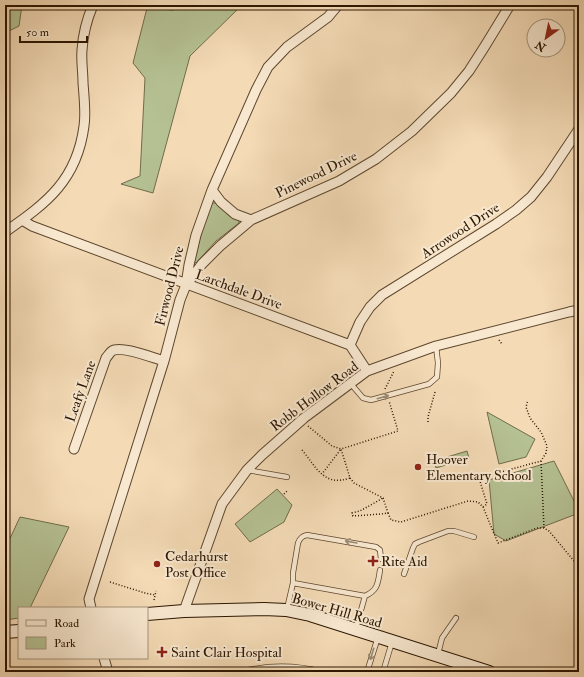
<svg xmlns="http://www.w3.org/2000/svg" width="584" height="677" font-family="'IM FELL Double Pica',serif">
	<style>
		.green { fill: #b5c193; stroke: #706c4a }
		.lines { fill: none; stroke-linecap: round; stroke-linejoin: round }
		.service-casing { stroke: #5e472e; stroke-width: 6 }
		.minor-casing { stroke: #5e472e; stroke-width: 11 }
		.secondary-casing { stroke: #2c1600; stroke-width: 14 }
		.path { stroke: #2c1600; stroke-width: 1.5; stroke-dasharray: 1 2; stroke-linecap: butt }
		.service { stroke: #f8e8d0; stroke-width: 4.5 }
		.minor { stroke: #f8e8d0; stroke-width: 9 }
		.secondary { stroke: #f8e8d0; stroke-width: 12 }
		.oneway { stroke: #9c8a72 }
		.poi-dot { fill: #8f2418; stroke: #f8e8d0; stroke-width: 1.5 }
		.labels { text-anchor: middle; stroke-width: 4; stroke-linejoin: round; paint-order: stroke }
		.street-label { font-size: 14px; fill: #2c1600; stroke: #f8e8d0 }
		.poi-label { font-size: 14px; fill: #2c1600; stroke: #f8e8d0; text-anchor: start }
	</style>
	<rect width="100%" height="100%" fill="#f4dbb6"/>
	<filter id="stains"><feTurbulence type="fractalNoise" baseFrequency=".005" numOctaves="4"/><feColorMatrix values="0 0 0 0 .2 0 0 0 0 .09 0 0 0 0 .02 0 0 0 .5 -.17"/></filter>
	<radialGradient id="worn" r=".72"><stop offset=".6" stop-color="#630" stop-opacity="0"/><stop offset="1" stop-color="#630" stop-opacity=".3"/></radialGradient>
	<path class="green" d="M5,5H22L19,26L5,33Z
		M182,5H242L190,56L153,193L121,184L140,176L145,78L133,63L147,8L173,10Z
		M211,203H217L228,215L239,220V223L216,241L196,263L194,261L202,231Z
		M487,412L535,439L526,457L499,464Z
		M467,451L469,458L436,468L434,461Z
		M554,461L579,511V513L506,541L494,534L489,480Z
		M277,489L292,505L284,522L250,542L235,524Z
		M20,517L69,527L30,608H19V618L5,620V549Z"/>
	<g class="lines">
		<g class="service-casing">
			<path id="service" d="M351,384L363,398L371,400L429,384L437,377L438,363L436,346
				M247,470L287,477
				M380,570C378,583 378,590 365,596L293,583V573L298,543C300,538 302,536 307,535L376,547L380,550L381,559
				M404,574L413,548L415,544L419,542L448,531H454L474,537
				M287,609L293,583
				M356,628L365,596
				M438,654L442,638L456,618
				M240,672C267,665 296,665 322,672
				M367,672L378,637
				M383,672L392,642"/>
		</g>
		<g class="minor-casing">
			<path id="minor" d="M212,190L221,202L235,214L251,220
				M22,220L32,226L350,345L367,371
				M5,232C47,203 77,180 84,126C86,114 84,96 83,83C83,72 81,60 82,50C83,34 87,19 93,5
				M187,284L202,264L220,246L251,220L339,181L376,159L412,131L451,93L469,71L485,46L510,5
				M350,345L360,322L370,307L382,295L496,224L516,210L531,197L547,177L579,129
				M74,449L106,358C108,356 110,352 112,351C121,345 153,358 164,361
				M91,608L89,599L164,361L180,300L186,285L189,265L196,235L212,190L256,90L268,67L287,47L328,17L338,5
				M184,611L222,504L247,470L262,455L304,418L367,371L436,346L569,312L579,310
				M104,658L108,672"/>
		</g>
		<g class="secondary-casing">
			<path id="secondary" d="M147,614L184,611L264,609L286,610L310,615L489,672
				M5,632L19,631"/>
		</g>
		<path class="path" d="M499,340L502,344
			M385,389L394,371
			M428,422V417L435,392
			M308,426L332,446L341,449L322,474
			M302,450C317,468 324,487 350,478L341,449L398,431L389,401
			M541,461L544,528
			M350,478L354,483L383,498L388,513L381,514L353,516L352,513L360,511L383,498
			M284,494L287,491
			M483,507L487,504L479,478L541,461L546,453L547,446L541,432L530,418L526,407L528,400
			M388,513L391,520L401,522L468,501L478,502L483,507L498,543L537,528H544L549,531L579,567
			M110,582L145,593L155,595
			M154,600L156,591"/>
		<use href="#service" class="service"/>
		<use href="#minor" class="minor"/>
		<use href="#secondary" class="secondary"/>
	</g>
	<defs><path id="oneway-shaft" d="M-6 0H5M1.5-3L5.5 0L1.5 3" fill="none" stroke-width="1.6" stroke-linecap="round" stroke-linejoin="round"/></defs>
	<g class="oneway">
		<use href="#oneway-shaft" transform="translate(383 397) rotate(-16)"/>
		<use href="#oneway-shaft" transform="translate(351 542) rotate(-170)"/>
		<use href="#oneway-shaft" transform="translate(372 654) rotate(107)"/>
	</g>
	<g class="poi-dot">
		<circle cx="418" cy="467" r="4"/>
		<path d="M371 555h4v4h4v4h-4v4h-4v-4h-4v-4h4z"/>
		<circle cx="157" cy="564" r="4"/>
		<path d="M160 646h4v4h4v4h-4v4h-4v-4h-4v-4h4z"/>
	</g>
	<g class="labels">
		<g class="street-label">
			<text transform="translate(316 174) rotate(-26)" y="5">Pinewood Drive</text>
			<text transform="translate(460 230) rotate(-33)" y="5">Arrowood Drive</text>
			<text transform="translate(169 286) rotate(-76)" y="5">Firwood Drive</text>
			<text transform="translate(239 289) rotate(20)" y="5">Larchdale Drive</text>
			<text transform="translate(80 391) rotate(-70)" y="5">Leafy Lane</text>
			<text transform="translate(314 396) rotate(-37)" y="5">Robb Hollow Road</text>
			<text transform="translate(337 610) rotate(16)" y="5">Bower Hill Road</text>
		</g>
		<g class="poi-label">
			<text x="426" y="464">Hoover<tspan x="426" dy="16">Elementary School</tspan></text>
			<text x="165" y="561">Cedarhurst<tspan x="165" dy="16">Post Office</tspan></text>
			<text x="381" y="566">Rite Aid</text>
			<text x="171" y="657">Saint Clair Hospital</text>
		</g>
	</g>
	<rect width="584" height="677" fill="none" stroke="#f4dbb6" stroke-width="20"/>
	<rect x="6" y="6" width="572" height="665" fill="none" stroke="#2c1600" stroke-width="2"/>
	<rect x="10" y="10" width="564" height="657" fill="none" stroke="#2c1600"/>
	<rect x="18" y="607" width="130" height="52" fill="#f8e8d0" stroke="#a6947d"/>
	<rect x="26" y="620" width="20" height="6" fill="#f8e8d0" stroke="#a6947d"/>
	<text x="54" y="627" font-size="12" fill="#2c1600">Road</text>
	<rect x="26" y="637" width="20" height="12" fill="#b5c193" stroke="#a6947d"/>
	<text x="54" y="647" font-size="12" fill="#2c1600">Park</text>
	<g transform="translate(546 38) rotate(213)"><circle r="19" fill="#f8e8d0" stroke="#a6947d"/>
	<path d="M0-3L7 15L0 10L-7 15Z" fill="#8f2418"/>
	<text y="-6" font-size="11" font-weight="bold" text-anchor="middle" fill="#2c1600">N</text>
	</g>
	<path d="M20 36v6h67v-6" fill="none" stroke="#2c1600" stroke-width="2"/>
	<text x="26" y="36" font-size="12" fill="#2c1600" stroke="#f8e8d0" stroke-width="3" paint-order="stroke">50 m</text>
	<rect width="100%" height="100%" filter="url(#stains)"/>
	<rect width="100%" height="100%" fill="url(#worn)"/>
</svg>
